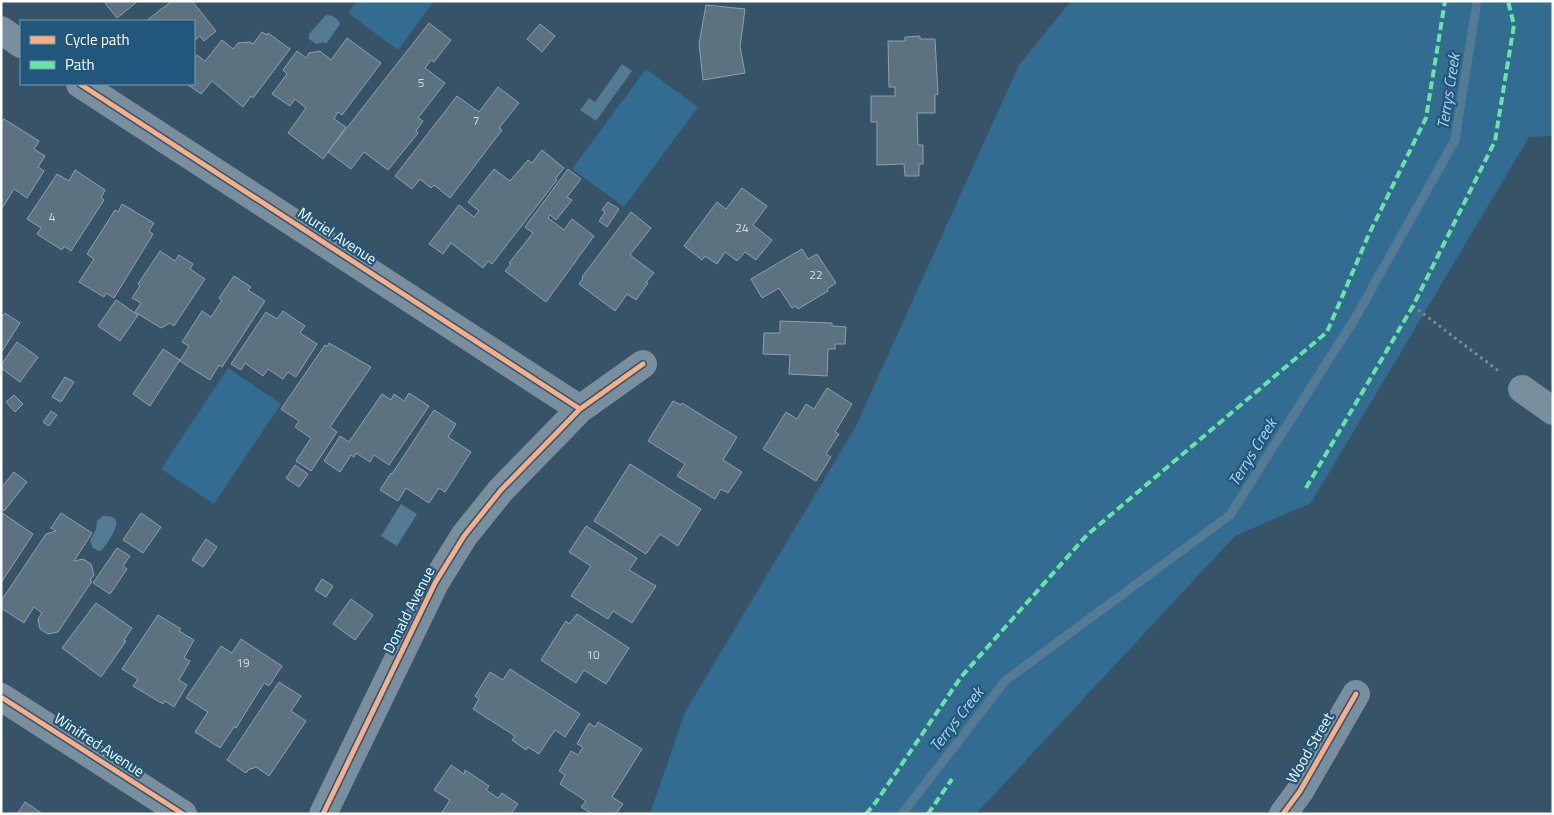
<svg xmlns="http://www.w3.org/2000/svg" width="1554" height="815" font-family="'Titillium Web',sans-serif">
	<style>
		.green { fill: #326c91 }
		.water { fill: #547b94 }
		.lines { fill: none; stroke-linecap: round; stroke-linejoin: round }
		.stream { stroke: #547b94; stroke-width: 9 }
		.building { fill: #5c7281; stroke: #8ea1ad }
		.path { stroke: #7a8f9e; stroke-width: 3; stroke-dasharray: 2.5 4; stroke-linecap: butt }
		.minor { stroke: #7a8f9e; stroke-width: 28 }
		.quiet { stroke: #66e7a1; stroke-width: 4; stroke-dasharray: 8 4; stroke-linecap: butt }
		.cycleway-casing { stroke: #21577c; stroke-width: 8 }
		.cycleway { stroke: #ffac80; stroke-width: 5 }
		.labels { text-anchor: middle; stroke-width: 4.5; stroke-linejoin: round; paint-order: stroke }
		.number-label { font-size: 12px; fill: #d6dce0 }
		.street-label { font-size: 15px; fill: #fff; stroke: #21577c }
		.water-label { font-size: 16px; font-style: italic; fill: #afd6ee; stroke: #21577c }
	</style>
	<rect width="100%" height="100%" fill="#365367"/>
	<path class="green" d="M357,1H434L398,50L348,13Z
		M1071,1H1553V136L1529,137L1311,503L1235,536L976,814H650L685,712L855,428L1019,65Z
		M646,69L698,107L624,207L572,169Z
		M228,368L281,404L214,504L161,469Z"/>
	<path class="water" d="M326,15C332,15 338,18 340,24L326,44L324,42L316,44L309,39V34Z
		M622,64L632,71L596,121L580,110L589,98L595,102Z
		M401,504L417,514L397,546L381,536Z
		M103,516C130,514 109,540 102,550L99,551L93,548L90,541L96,529L97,521Z"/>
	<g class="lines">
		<path class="stream" d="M902,814L1005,681L1230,515L1357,315L1455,140L1477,1"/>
	</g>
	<path class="building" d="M108,1H138L117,18L105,3Z
		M172,1H192L216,31L204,41L200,36L194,41V21H146Z
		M706,5L745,9L740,47L745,73L703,80L699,44Z
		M429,23L451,40L434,62L431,60L425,68L445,83L418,118L423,121L416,131L418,133L388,170L364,152L351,169L328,152Z
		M540,24L555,36L542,52L527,39Z
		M262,32L267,35L268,33L290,49L253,98L251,96L243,107L212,81L201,94L187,84H194V59L197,55L205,61L222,40L233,49L238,43L250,42L253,44Z
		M920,36V39H935L938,94L935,95V113H917L918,145H923V164H919V176H905L904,164L877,165V122H871V96H895V87H889L888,41H905V37Z
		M347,38L381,63L342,115L338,112L334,119L346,127L323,159L288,133L306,108L295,99L290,106L272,94L287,74L283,70L297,51L306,58L309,53L320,51L331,60Z
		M498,87L519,103L499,128L502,130L450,198L434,185L431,188L420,179L412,189L395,176L457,96L479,112Z
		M4,119L39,141L34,149L45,156L38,167L44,171L27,198L14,189L1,210V123Z
		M542,150L564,168L555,179L557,180L492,264L488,261L483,268L451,243L443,254L429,244L459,205L474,217L479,211L468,202L494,169L510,181L528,160L532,163Z
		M568,169L581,179L567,197L572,200L556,220L550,215L548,218L564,230L572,219L594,236L546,302L505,271L511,264L509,263L533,233L525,227Z
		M75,170L105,190L101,198L104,200L71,251L64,246L62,250L37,234L41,228L27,219L57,174L69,181Z
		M742,188L767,206L753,225L772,240L756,260L745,252L737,261L725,252L717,264L705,256L702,260L684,246L717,202L726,209Z
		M608,202L619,209L607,227L599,221L605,212L602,210Z
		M122,204L154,223L149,231L153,234L114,298L106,293L104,297L79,282L94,259L87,254L115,210L118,212Z
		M631,212L651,228L630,255L654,273L646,282L648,283L636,300L627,294L615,311L579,284L583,278L582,277Z
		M802,249L808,259L817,254L836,283L827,289L828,291L798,309L796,306L792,308L779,288L762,298L751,279Z
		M160,251L175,261L179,255L193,264L190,269L205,279L174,326L170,323L161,328L135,312L141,303L132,298L140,286L138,284Z
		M234,276L251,287L248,290L265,301L222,367L219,365L210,380L180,361L189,346L182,342L202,311L211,317L222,300L219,298Z
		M116,300L138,315L120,341L98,326Z
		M283,311L305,326L300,333L317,344L296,377L288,372L283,379L268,369L263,376L245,363L241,370L231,364L266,312L277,319Z
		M5,313L20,323L1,353V318Z
		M780,321L832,323V326L846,327L845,344H835V349H828L827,376L789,374L790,355L763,354L764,333H780Z
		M17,342L38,357L20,382L1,368V365Z
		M329,343L371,367L330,427L337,432L311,471L296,461L311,438L295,427L299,421L281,409L325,345L327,347Z
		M163,349L180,360L150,406L133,394Z
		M65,377L74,382L61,402L52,397Z
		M827,388L852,404L835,432L839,434L826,454L831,457L816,481L763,449L786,412L797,419L806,404L814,409Z
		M409,393L429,406L389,465L374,455L370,462L356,453L354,457L351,455L340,472L324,461L340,436L349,442L382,394L391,400L394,394L404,401Z
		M14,395L23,404L15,412L6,402Z
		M673,401L681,405L682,403L737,437L723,460L742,472L728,493L721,489L715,499L677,476L685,464L648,441Z
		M434,410L456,424L448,437L471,452L445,492L439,488L429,503L406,488L398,501L380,490L391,473L392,474Z
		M51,411L57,415L49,426L43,422Z
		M630,464L701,509L678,546L660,534L646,554L594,521Z
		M295,465L308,474L299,487L286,478Z
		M14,472L27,482L4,511L1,509V488Z
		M1,512L33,534L1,583Z
		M61,513L92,533L74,561L83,559L91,564L94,575L90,580L92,581L58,632L48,634L40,629L38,619L42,613L34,607L24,623L1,608V601L46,534L56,531L51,528Z
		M141,513L161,527L143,553L123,540Z
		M586,526L637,558L629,570L656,586L632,623L613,611L608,619L571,596L591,566L569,552Z
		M206,539L217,547L203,567L192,560Z
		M117,548L130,556L123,566L127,569L110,594L93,583Z
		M322,579L333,586L326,597L315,590Z
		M351,599L373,615L355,640L333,624Z
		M96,603L132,628L124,640L126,641L101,677L62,648Z
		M577,614L629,648L606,684L584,670L576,683L541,660L566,621L569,624Z
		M158,615L181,629L179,631L194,640L184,658L190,661L179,680L187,685L174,707L165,701L163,704L133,686L138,679L122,669Z
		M241,639L282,666L269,686L264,683L236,728L234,727L220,748L195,732L208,712L186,698L221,646L232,653Z
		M510,669L580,714L565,737L555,730L539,754L528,747L526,750L512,740L515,736L473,709L479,699L475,696L490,672L503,680Z
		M279,682L301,696L291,711L306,721L269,776L256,767L248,770L246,773L227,760Z
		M598,722L642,749L612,797L623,804L616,814H592L581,807L586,801L560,784L565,775L559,771L571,751L578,755L583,747L577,744L589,723L595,727Z
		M451,765L464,774L465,770L489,786L486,790L498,798L502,793L518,804L511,814H441L450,800L434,790Z
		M25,802L43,814H17Z"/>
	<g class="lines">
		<path class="path" d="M1413,306L1500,372"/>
		<path class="minor" d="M1,30L21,44
			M80,84L580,409
			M1522,389L1553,411
			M1,697L183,814
			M323,814L435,583L464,536L501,490L580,409L643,364
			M1283,814L1300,791L1356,694"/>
		<path class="quiet" d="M1306,488L1413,306L1495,141L1514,25L1508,1
			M866,814L876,802L961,677L1087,535L1327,332L1369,234L1426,118L1445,1
			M928,814L952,779"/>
		<g class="cycleway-casing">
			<path id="cycleway" d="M80,84L580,409
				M1,697L183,814
				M323,814L435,583L464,536L501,490L580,409L643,364
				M1283,814L1300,791L1356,694"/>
		</g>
		<use href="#cycleway" class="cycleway"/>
	</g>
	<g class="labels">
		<g class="number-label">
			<text x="421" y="87">5</text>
			<text x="476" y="125">7</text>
			<text x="52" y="221">4</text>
			<text x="742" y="232">24</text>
			<text x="816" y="279">22</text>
			<text x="593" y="659">10</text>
			<text x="243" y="667">19</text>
		</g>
		<g class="street-label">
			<text transform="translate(337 236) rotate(33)" y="5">Muriel Avenue</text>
			<text transform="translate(409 610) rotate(-63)" y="5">Donald Avenue</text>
			<text transform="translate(99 745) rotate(33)" y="5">Winifred Avenue</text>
			<text transform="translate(1310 748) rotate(-60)" y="5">Wood Street</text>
		</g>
		<g class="water-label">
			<text transform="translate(1448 91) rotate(-81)" y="6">Terrys Creek</text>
			<text transform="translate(1252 452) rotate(-58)" y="6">Terrys Creek</text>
			<text transform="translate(956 719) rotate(-52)" y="6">Terrys Creek</text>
		</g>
	</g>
	<rect width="1554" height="815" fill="none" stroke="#ffffff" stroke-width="5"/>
	<rect x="20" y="20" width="175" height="65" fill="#21577c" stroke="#7a9ab0"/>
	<rect x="30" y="36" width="25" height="8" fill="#ffac80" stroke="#7a9ab0"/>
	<text x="65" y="45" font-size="15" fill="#ffffff">Cycle path</text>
	<rect x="30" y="61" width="25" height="8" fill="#66e7a1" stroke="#7a9ab0"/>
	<text x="65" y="70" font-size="15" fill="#ffffff">Path</text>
</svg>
